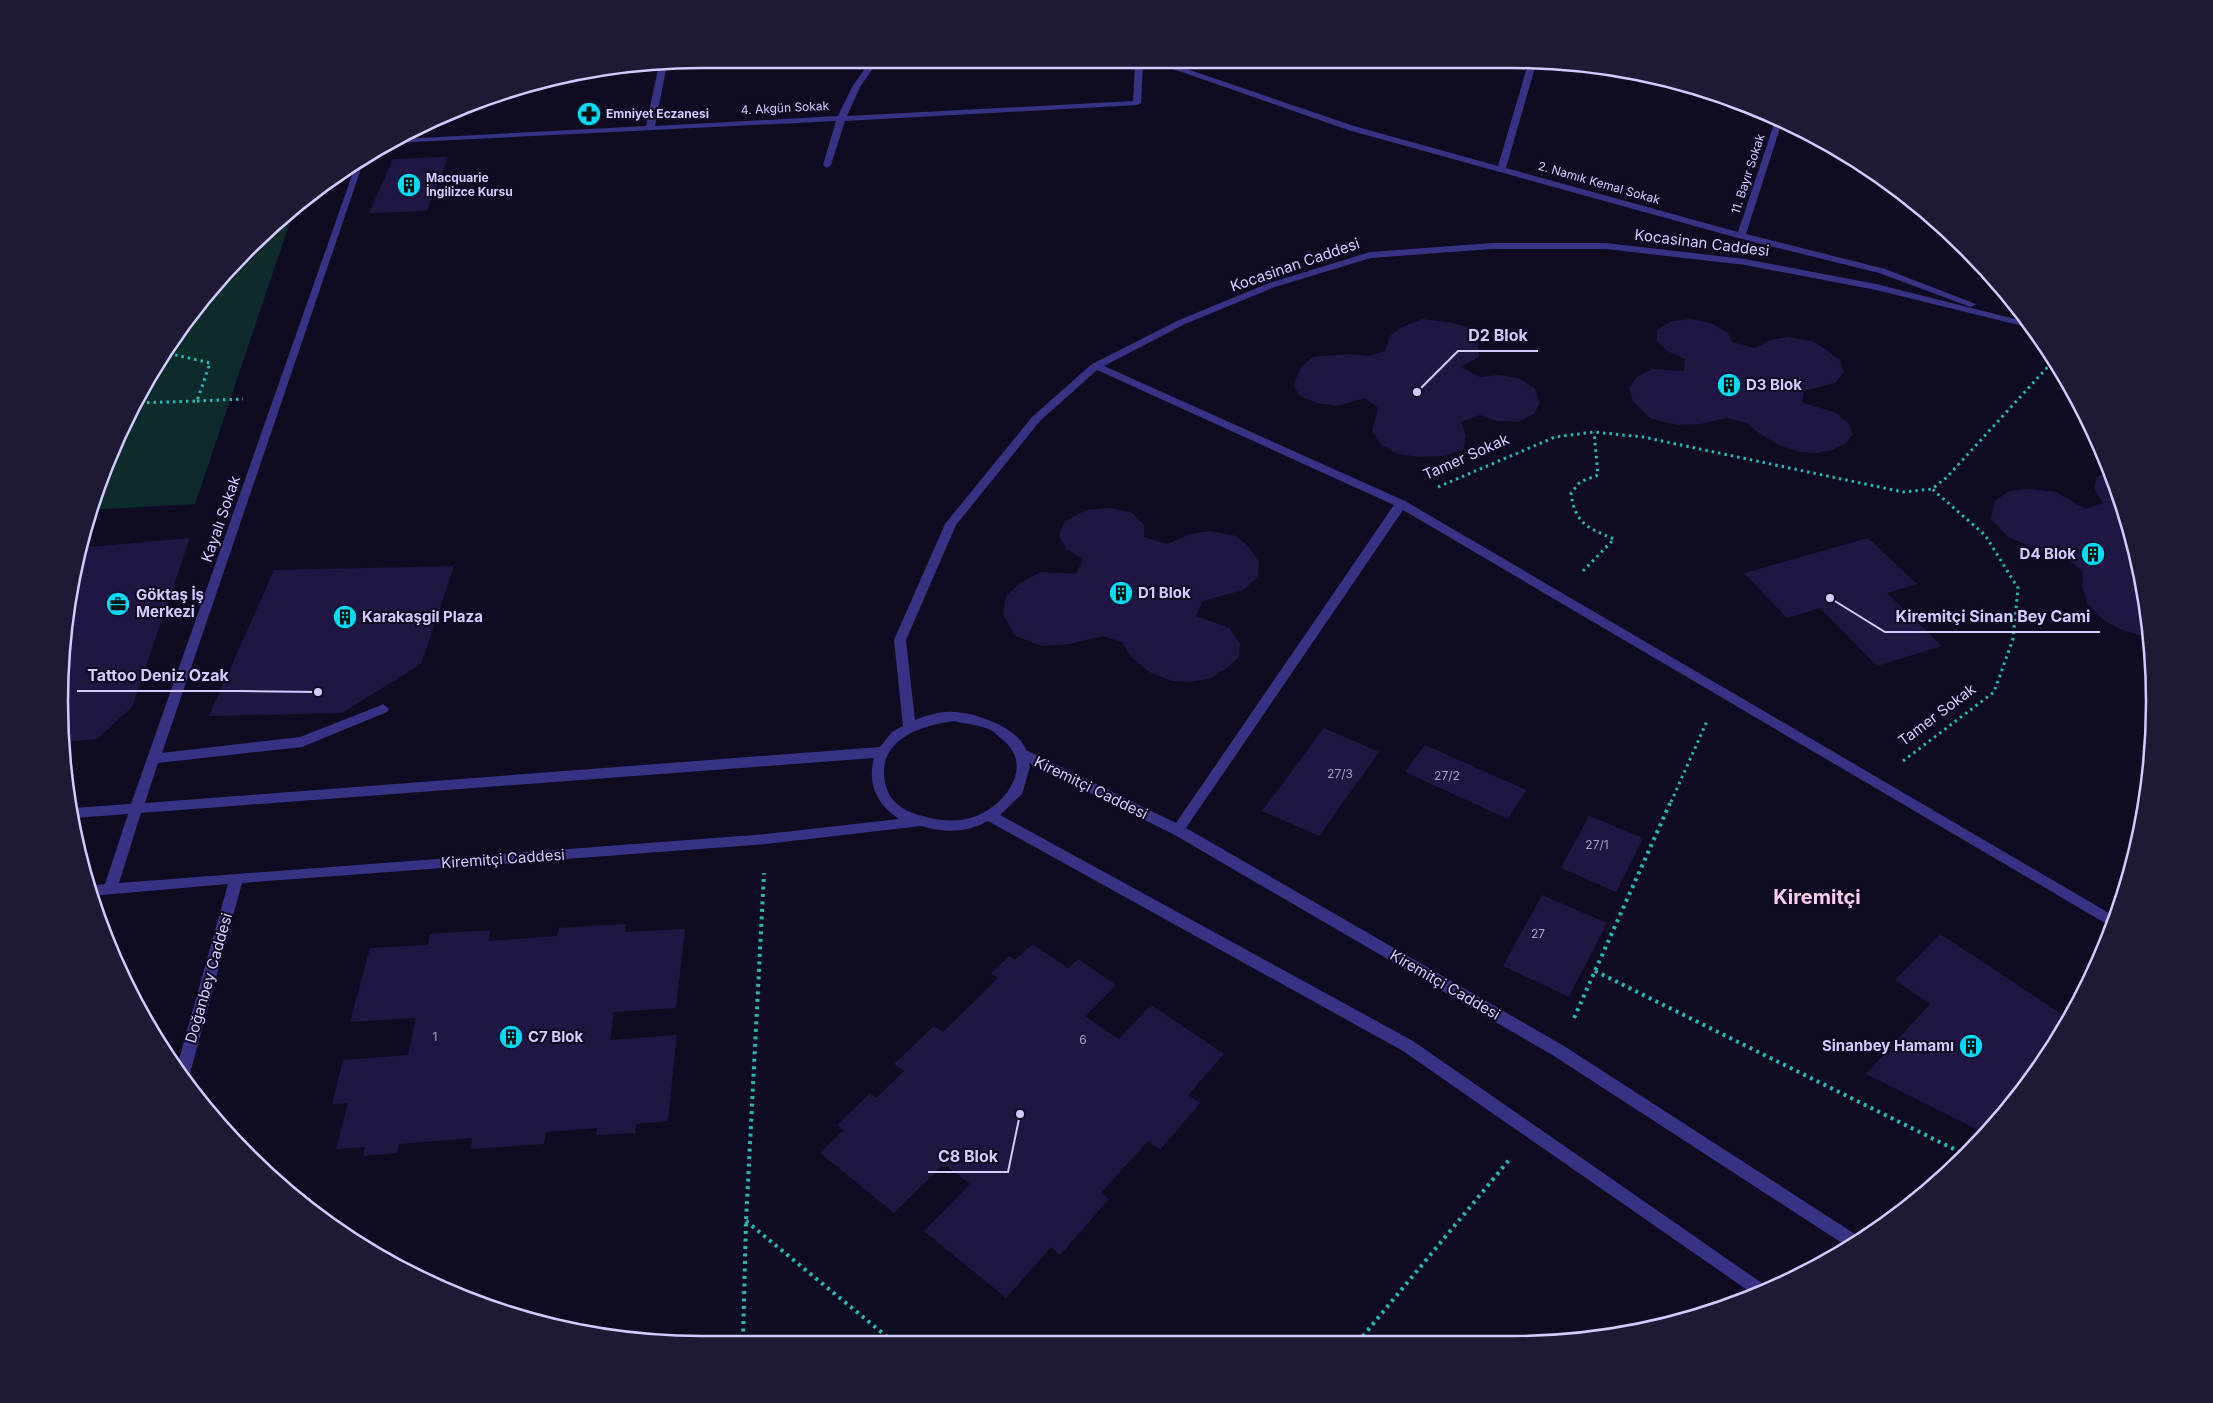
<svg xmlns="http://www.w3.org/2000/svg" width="2213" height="1403" font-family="Inter,sans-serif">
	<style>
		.green { fill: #0e2b2b }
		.building { fill: #201643 }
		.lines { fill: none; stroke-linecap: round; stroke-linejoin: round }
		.path-far1 { stroke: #24bab3; stroke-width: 3; stroke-dasharray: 2.5 4; stroke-linecap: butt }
		.path { stroke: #24bab3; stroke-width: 4; stroke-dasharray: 3 4.5; stroke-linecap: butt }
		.minor { fill: #373283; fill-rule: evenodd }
		.labels { text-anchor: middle; stroke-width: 4; stroke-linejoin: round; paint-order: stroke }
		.far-street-label { font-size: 12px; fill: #d2cbff; stroke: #0f0b21 }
		.far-poi-label { font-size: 12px; font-weight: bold; fill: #d2cbff; stroke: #0f0b21; text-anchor: start }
		.number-label { font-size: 12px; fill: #a69ed0 }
		.street-label { font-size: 15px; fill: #d2cbff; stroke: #0f0b21 }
		.poi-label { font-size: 15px; font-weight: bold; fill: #d2cbff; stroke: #0f0b21; text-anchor: start }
		.district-label { font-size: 20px; font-weight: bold; fill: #ffcdec; stroke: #0f0b21 }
		.rim { fill: none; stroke: #d2cbff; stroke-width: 2.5 }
		.leader { fill: none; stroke: #d2cbff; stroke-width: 2 }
		.callout-dot { fill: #d2cbff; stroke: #0f0b21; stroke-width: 2 }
		.callout-label { font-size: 16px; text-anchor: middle; font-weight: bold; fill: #d2cbff; stroke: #0f0b21; stroke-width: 4; stroke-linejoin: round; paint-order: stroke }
	</style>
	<rect width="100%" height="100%" fill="#0f0b21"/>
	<path class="green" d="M296,204L195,504L89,510L93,495L145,380L192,310L277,218Z"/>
	<path class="building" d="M448,157L427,211L369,213L393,159Z
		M1422,319L1447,322L1468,327L1478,341L1479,357L1461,367L1480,377L1499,375L1518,378L1534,388L1540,403L1534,414L1519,422L1496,421L1480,415L1461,422L1466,435L1463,450L1444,456L1420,457L1398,454L1381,445L1372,431L1378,408L1365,398L1338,406L1317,403L1300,396L1293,385L1302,366L1313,357L1350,354L1370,356L1385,351L1390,336L1400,328Z
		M1691,319L1711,323L1728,333L1732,342L1755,348L1770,340L1788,337L1812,341L1827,350L1840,361L1844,372L1835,383L1804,391L1802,403L1835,412L1849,424L1853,434L1845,444L1832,450L1817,453L1800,452L1779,445L1760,434L1746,423L1726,418L1701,424L1677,425L1650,418L1633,401L1629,388L1637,377L1652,369L1684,371L1685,359L1667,351L1657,341V330L1672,321Z
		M2110,472L2120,495L2149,618V638L2119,629L2102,619L2088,604L2082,586L2083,572L2068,559L2035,549L2008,537L1991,519L1995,501L2009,491L2029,489L2056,492L2086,509L2103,503L2094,489L2096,477Z
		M1108,508L1131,512L1144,525V537L1168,544L1189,534L1211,531L1236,536L1249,547L1259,562L1258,577L1243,590L1203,601L1196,616L1229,628L1240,643L1239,657L1225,670L1208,679L1189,682L1171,681L1149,672L1132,658L1122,642L1102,636L1070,644L1042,646L1015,636L1003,614L1006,596L1020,583L1041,572L1076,574L1083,559L1066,549L1059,536L1065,521L1086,510Z
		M190,538L132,707L97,739L64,742L59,701L71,576L79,548Z
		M1868,538L1917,584L1887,593L1942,646L1877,666L1820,608L1787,618L1744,573Z
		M454,566L421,664L342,713L209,716L274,570Z
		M1324,728L1379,752L1319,836L1262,811Z
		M1425,745L1526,790L1508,819L1405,772Z
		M1589,816L1643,838L1616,892L1561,868Z
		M1542,895L1607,923L1569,997L1503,966Z
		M626,924L625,932L685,929L676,1008L614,1012L610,1040L677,1035L668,1121L636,1124L635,1133L596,1135L597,1128L546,1132L544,1144L471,1149L472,1138L399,1144L397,1153L363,1156L365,1147L336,1149L348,1103L332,1104L343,1060L408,1055L416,1018L350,1022L370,948L428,945L430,934L491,930L488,941L557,936L559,928Z
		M1940,934L2068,1018L2021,1093L1984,1133L1866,1074L1930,1004L1895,980Z
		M1033,944L1068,968L1078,959L1116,985L1085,1016L1119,1039L1151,1005L1224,1054L1188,1095L1200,1103L1160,1150L1148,1141L1101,1193L1109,1199L1060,1255L1051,1247L1006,1298L924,1231L970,1184L944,1164L894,1213L820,1153L844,1130L837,1125L870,1093L876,1098L904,1071L894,1064L934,1026L943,1032L998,978L991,973L1009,956L1015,960Z
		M131,970L126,987L120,971Z"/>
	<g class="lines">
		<path class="path-far1" d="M197,401L243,399
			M134,403L197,401L210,363L163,352
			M1438,487L1555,437L1594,432L1643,437L1903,492L1932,489L1947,477L2054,360
			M1583,571L1614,539C1588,528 1575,524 1571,493L1580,482L1598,475L1594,432
			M1903,761L1994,692L2013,639L2018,588L1985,535L1932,489
			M1671,802L1707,721"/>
		<path class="path" d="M1595,971L1964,1154
			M1574,1018L1671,801
			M746,1221L891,1340
			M743,1339L746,1221L764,873
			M1358,1342L1509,1160"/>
		<path class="minor" d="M659,64H667L655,126L838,116L852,87L868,64H876L860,87L847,116L1133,101L1135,64H1143L1141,103L1137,105L845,121L831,165L827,168L823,165L836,121L393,143L401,139L646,126Z
			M1159,64H1172L1354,126L1498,166L1528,64H1536L1506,168L1738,232L1776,118L1782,122L1746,234L1885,269L1976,304L1971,307L1968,306L1879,273L1738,238L1348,130Z
			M365,157L162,753L300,737L379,706L383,704L389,709L387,712L302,747L158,763L145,803L880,747L892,732L903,726L894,640L945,524L1032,417L1092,364L1179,320L1269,283L1370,252L1492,243H1606L1745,259L1876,284L2027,322L2031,328L1876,290L1745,265L1606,249H1492L1371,258L1275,287L1185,324L1104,366L1405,501L2114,916L2110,926L1403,510L1186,828L1564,1046L1858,1236L1845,1245L1554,1056L1173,834L1029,763L1030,767L1022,794L1000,815L1413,1041L1769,1288L1753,1294L1403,1051L988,821C966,833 945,833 921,826L766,844L242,883L189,1077L185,1082L176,1070L228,884L91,896L87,886L105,884L128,814L74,818L73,808L131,804L357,161ZM1097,370L1394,505L1176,823L1026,750C1019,728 974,712 953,712C940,711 926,716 915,720L906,640L956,525L1040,421ZM954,721C965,724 980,725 991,730C995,732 999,737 1003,740C1036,767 1003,809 970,818C956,822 940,821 926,817C915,814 904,811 895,802C888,795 885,786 884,775C882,737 924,725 954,721ZM874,758C867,785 877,804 899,819L766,834L119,883L141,813Z"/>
	</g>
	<defs>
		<g id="pharmacy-disc" transform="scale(1.25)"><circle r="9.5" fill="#00daf6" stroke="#0f0b21"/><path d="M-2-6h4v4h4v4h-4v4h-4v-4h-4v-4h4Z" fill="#111"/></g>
		<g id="building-disc" transform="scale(1.25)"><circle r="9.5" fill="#00daf6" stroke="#0f0b21"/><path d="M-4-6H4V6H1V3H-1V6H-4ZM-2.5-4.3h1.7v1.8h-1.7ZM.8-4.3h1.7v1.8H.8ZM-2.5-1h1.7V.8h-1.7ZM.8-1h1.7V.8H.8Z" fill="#111"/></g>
		<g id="office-disc" transform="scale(1.25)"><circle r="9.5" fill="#00daf6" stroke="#0f0b21"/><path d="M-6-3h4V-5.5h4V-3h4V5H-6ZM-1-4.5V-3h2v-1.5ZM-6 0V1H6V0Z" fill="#111"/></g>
	</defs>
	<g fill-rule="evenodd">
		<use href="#pharmacy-disc" x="589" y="114"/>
		<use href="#building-disc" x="409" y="185"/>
		<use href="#building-disc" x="1729" y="385"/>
		<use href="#building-disc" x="2093" y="554"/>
		<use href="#building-disc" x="1121" y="593"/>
		<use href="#office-disc" x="118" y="604"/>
		<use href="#building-disc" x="345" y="617"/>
		<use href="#building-disc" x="511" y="1037"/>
		<use href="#building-disc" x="1971" y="1046"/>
	</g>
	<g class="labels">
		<g class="far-street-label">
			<text transform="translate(785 108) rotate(-3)" y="4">4. Akgün Sokak</text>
			<text transform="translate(1748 174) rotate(-72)" y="4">11. Bayır Sokak</text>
			<text transform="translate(1599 183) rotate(16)" y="4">2. Namık Kemal Sokak</text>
		</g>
		<g class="far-poi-label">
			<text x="606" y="118">Emniyet Eczanesi</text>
			<text x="426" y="182">Macquarie<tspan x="426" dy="14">İngilizce Kursu</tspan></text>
		</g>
		<g class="number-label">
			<text x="1340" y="778">27/3</text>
			<text x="1447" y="780">27/2</text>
			<text x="1597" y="849">27/1</text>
			<text x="1538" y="938">27</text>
			<text x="435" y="1041">1</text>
			<text x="1083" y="1044">6</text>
		</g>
		<g class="street-label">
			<text transform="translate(1702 243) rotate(7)" y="5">Kocasinan Caddesi</text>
			<text transform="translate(1295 265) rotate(-19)" y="5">Kocasinan Caddesi</text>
			<text transform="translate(1466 457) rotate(-24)" y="5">Tamer Sokak</text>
			<text transform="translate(221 519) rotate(-71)" y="5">Kayalı Sokak</text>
			<text transform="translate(1937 715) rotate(-37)" y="5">Tamer Sokak</text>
			<text transform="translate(1091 788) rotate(26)" y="5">Kiremitçi Caddesi</text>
			<text transform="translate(503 859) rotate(-4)" y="5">Kiremitçi Caddesi</text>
			<text transform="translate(209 978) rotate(-74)" y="5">Doğanbey Caddesi</text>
			<text transform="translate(1445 985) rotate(30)" y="5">Kiremitçi Caddesi</text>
		</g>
		<g class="poi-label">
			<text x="1746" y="390">D3 Blok</text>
			<text x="2076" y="559" text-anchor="end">D4 Blok</text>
			<text x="1138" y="598">D1 Blok</text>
			<text x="136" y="600">Göktaş İş<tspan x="136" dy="17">Merkezi</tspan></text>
			<text x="362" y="622">Karakaşgil Plaza</text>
			<text x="528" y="1042">C7 Blok</text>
			<text x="1954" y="1051" text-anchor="end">Sinanbey Hamamı</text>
		</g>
		<g class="district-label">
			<text x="1817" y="904">Kiremitçi</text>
		</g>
	</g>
	<path d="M0 0H2213V1403H0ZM702 68H1512A634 634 0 0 1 2146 702V702A634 634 0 0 1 1512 1336H702A634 634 0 0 1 68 702V702A634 634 0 0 1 702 68Z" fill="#1f1a33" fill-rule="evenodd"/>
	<path class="rim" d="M702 68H1512A634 634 0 0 1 2146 702V702A634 634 0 0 1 1512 1336H702A634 634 0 0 1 68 702V702A634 634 0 0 1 702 68Z"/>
	<path class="leader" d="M1417 392L1458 351H1538M1830 598L1885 632H2100M318 692L239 691H77M1020 1114L1008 1172H928"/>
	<g class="callout-dot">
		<circle cx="1417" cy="392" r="5"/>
		<circle cx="1830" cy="598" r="5"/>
		<circle cx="318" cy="692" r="5"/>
		<circle cx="1020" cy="1114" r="5"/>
	</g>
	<g class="callout-label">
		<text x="1498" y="341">D2 Blok</text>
		<text x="1993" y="622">Kiremitçi Sinan Bey Cami</text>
		<text x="158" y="681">Tattoo Deniz Ozak</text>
		<text x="968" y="1162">C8 Blok</text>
	</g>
</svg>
